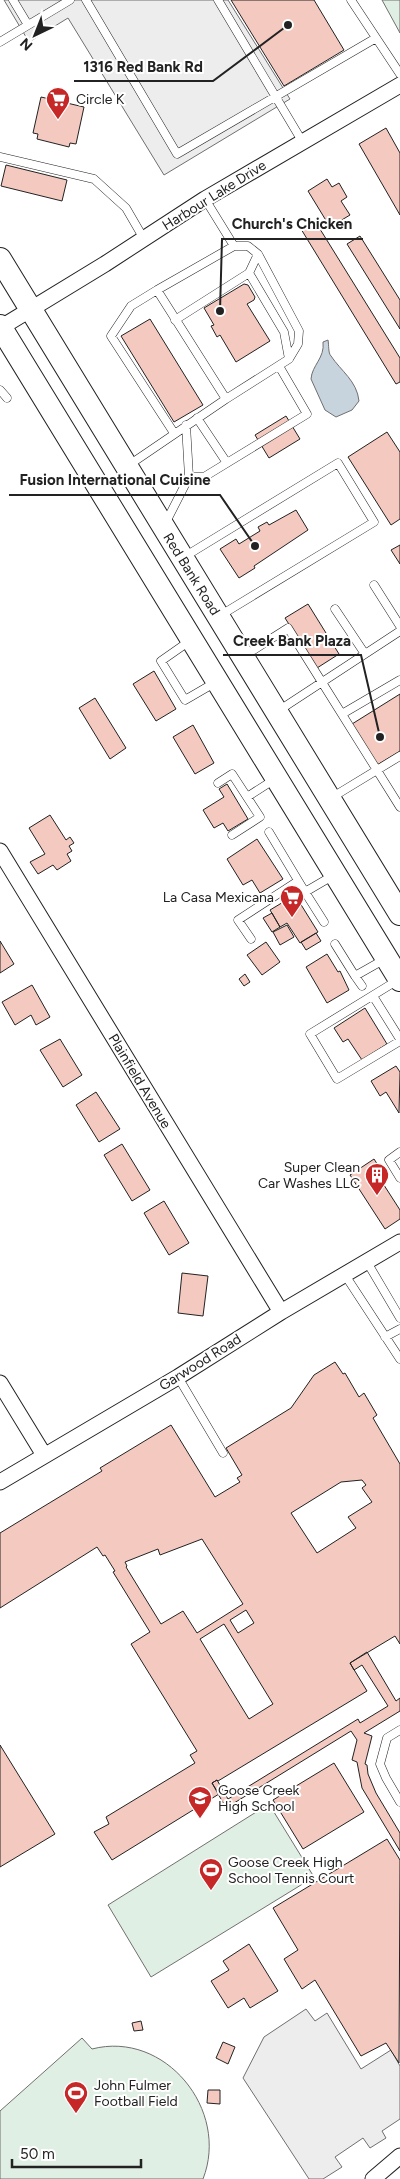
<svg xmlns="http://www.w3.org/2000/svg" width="400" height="2179" font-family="Figtree,sans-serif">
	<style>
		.green { fill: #e0efe3; stroke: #6f6f6f }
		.parking { fill: #ededed; stroke: #6f6f6f }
		.water { fill: #c7d3dd; stroke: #6f6f6f }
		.building { fill: #f3c9c0; stroke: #222; fill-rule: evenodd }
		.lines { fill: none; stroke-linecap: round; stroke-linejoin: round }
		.service-casing { stroke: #222; stroke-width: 9 }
		.minor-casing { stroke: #222; stroke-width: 17 }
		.secondary-casing { stroke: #222; stroke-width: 24 }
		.service { stroke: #fff; stroke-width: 8 }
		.minor { stroke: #fff; stroke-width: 15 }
		.secondary { stroke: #fff; stroke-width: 22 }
		.labels { text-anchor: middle; stroke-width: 4; stroke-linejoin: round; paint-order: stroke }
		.poi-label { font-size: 14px; fill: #222; stroke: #fff; text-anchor: start }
		.street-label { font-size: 14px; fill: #222; stroke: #fff }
		.leader { fill: none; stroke: #222; stroke-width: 2 }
		.callout-dot { fill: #222; stroke: #fff; stroke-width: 2 }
		.callout-label { font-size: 15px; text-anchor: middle; font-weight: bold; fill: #222; stroke: #fff; stroke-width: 4; stroke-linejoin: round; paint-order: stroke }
	</style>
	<rect width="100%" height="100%" fill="#fff"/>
	<path class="green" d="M382,0H400V33Z
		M269,1804L314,1877L151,1977L108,1905Z
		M82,2038L92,2049C165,2030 230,2110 203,2179H0V2111Z"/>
	<path class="parking" d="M4,0H228L290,99L164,175L68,18L29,42Z
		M306,2009L315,2021L327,2013L361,2069L391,2050L400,2066V2119L382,2131L386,2138L370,2148L363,2138L335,2157L342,2167L323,2179H309L243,2078L264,2037Z"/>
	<path class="water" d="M328,340C329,345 328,353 331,356C341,371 357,381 359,401L352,410L336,417L325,410L311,379C312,365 325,358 323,342Z"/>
	<path class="building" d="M231,0H314L344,50L284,86Z
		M41,97L84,107L76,144L70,143L69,147L37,139L38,134L33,133Z
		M386,128L400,153V215L359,144Z
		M6,165L67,180L62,201L1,186Z
		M327,179L332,187L339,183L347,197L341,201L350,215L330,227L308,191Z
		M315,221L400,358V382L396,384L301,229Z
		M360,236L400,300V329L347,244Z
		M244,284L248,285L255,297L254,300L247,304L270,341L236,362L220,335L217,337L211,326L214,325L204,308Z
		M150,319L203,405L174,422L121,336Z
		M286,416L300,439L269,458L255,435Z
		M387,432L400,452V519L391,525L348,457Z
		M296,510L308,530L254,566L255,568L239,578L220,549L236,539L239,544L260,531L258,527L267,522L269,525Z
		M400,545V564L391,550Z
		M308,604L339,654L317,668L285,618Z
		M154,671L176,709L156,721L133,684Z
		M400,694V751L377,765L352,724Z
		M95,698L126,748L110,759L79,708Z
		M193,725L214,763L195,774L173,737Z
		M227,784L248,819L228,831L223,823L214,828L203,810L224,797L219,789Z
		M50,815L66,840L70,837L74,843L69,846L72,851L67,854L71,861L57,870L53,865L38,874L30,862L45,854L29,828Z
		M257,839L283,879L260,893L252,880L243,885L227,859Z
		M295,895L318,932L300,943L287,923L280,927L270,910Z
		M272,913L280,927L272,932L263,918Z
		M287,925L294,937L280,945L273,932Z
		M316,933L321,941L306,950L301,942Z
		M0,941L14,964L0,973Z
		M266,942L280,962L262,975L247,955Z
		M327,954L338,972L340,971L349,990L327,1003L306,967Z
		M245,974L250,982L244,986L239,979Z
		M32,985L50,1017L36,1025L31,1015L15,1025L2,1002Z
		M365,1008L387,1044L362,1060L348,1039L343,1042L334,1028Z
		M60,1039L82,1075L63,1087L40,1050Z
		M396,1066L400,1072L399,1113L386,1092L380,1096L371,1081Z
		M96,1092L120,1129L99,1142L76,1105Z
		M122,1144L150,1190L132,1201L104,1155Z
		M374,1159L387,1179L382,1182L400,1210V1219L385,1229L350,1175Z
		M164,1201L189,1243L169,1255L144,1213Z
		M182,1273L208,1276L203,1316L178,1313Z
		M335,1362L343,1374L345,1373L359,1397L364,1393L377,1415L373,1418L400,1464V1644L395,1636L350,1663L367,1691L218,1781L217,1780L212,1783L219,1794L112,1860L94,1832L109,1824L106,1817L195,1763L190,1755L197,1751L131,1644L150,1632L113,1572L115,1571L105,1555L103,1556L97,1547L0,1608V1533L102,1471L100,1468L171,1425L215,1497L240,1482L237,1478L242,1475L226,1448L291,1408L314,1375ZM362,1480L366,1485L362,1488L372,1502L348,1517L356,1528L317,1553L291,1513L341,1482ZM202,1539L243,1604L197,1633L183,1611L161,1624L126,1567L127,1566L125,1562L158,1549L160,1555ZM246,1610L254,1623L238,1633L230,1620ZM224,1624L273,1704L249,1719L200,1639Z
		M367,1652L396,1701L400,1698V1711L364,1733L372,1736L365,1764L367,1765L368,1774L376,1793L400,1833V1851L362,1788L357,1762L352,1760L357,1740L351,1731L226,1808L212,1783L217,1780L228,1799L358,1719L360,1723L388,1706L362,1665L354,1670L350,1663Z
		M0,1745L55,1834L0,1867Z
		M334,1763L364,1812L303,1849L273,1800Z
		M387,1839L400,1860L399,2063L386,2043L361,2056L315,1980L302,1989L284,1959L298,1950L273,1908Z
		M249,1944L278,1991L250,2008L244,1998L228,2008L211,1981L229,1970L223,1961Z
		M141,2021L143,2030L134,2031L132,2023Z
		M223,2042L235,2047L228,2064L216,2058Z
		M208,2090H220V2104L207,2103Z"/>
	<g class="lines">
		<g class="service-casing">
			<path id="service" d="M13,0L28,25
				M86,0L177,154L376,38
				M218,0L302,141
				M351,0L400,74
				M0,42L70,0
				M0,157L94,179L126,208L144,239
				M249,273L258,254
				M157,290L234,246L205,199
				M175,320L249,273L284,332L289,359
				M0,390L7,398
				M226,399L289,359L298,344L299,331L258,254L248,246H234
				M197,418L227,463
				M129,465L226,399L157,290L131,306L111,336L174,433
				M189,477H204L307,414L279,366
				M165,524L189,477L186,425
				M184,557L338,463L374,522L221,615
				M374,585L400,626
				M191,640L161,661L185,700L216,682
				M365,654L400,631
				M244,656L288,628L400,807
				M278,711L365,654L335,609
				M342,714L400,680
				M218,783L232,774L247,797
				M331,798L400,756
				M269,832L305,892
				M232,835L260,817L247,797L275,779
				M324,922L305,892L334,875
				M251,939L238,920L298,881
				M335,944L355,976L385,959
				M355,976L362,986
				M398,980L310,1034L337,1079L400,1041
				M373,996L400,1039
				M400,1152L389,1160L400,1178
				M367,1262L400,1318
				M345,1275L400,1359
				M385,1337L400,1329
				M178,1377L223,1453
				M400,1730L387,1738L380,1764L386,1778L400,1802"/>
		</g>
		<g class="minor-casing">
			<path id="minor" d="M0,328L105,264L205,199L400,85
				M0,851L281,1312
				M0,1383L44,1455
				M0,1482L178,1377L281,1312L400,1242
				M373,2179L400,2156"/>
		</g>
		<g class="secondary-casing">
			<path id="secondary" d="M0,259L400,914
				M0,326L400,980"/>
		</g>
		<use href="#service" class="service"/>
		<use href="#minor" class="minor"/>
		<use href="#secondary" class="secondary"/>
	</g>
	<defs>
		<g id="supermarket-pin" transform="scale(1.25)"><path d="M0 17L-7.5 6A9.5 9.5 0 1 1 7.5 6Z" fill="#c62828" stroke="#fff"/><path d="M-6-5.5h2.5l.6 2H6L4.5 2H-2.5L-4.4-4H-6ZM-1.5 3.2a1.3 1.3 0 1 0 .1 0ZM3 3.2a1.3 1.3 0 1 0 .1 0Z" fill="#fff"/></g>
		<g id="building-pin" transform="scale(1.25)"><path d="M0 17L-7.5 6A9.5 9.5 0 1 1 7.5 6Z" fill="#c62828" stroke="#fff"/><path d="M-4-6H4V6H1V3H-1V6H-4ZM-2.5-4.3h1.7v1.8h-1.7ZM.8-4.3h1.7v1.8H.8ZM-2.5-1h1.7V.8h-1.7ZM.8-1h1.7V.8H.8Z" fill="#fff"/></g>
		<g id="school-pin" transform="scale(1.25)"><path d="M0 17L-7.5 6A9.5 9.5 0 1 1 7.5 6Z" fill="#c62828" stroke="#fff"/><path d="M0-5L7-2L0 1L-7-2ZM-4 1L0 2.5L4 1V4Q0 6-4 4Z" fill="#fff"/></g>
		<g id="stadium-pin" transform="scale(1.25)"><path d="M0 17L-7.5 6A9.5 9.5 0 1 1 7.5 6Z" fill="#c62828" stroke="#fff"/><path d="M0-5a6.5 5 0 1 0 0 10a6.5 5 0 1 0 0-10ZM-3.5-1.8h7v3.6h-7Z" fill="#fff"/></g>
	</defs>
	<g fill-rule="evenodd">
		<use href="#supermarket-pin" x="58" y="99"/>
		<use href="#supermarket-pin" x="292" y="897"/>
		<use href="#building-pin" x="377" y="1175"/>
		<use href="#school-pin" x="200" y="1798"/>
		<use href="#stadium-pin" x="211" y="1870"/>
		<use href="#stadium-pin" x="76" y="2093"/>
	</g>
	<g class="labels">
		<g class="poi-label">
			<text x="76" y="104">Circle K</text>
			<text x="274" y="902" text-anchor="end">La Casa Mexicana</text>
			<text x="360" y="1172" text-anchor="end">Super Clean<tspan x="360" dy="16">Car Washes LLC</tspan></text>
			<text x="218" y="1795">Goose Creek<tspan x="218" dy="16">High School</tspan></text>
			<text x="228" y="1867">Goose Creek High<tspan x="228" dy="16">School Tennis Court</tspan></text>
			<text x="94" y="2090">John Fulmer<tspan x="94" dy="16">Football Field</tspan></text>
		</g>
		<g class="street-label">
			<text transform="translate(214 195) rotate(-32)" y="5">Harbour Lake Drive</text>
			<text transform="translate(192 574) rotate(58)" y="5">Red Bank Road</text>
			<text transform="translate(140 1081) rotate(59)" y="5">Plainfield Avenue</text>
			<text transform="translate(200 1362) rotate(-32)" y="5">Garwood Road</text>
		</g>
	</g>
	<path class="leader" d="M288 25L213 81H74M220 311L222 239H363M255 546L220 495H9M380 737L361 655H223"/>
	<g class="callout-dot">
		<circle cx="288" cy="25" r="5"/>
		<circle cx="220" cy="311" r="5"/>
		<circle cx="255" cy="546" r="5"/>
		<circle cx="380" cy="737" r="5"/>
	</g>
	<g class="callout-label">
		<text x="143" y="72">1316 Red Bank Rd</text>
		<text x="292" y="229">Church's Chicken</text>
		<text x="115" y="485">Fusion International Cuisine</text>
		<text x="292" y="646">Creek Bank Plaza</text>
	</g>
	<g transform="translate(35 35) rotate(223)" stroke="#ffffff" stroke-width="4" paint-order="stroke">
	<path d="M0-4L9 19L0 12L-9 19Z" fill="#222222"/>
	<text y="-8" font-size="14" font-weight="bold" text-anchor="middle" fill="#222222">N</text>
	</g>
	<path d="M12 2159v8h129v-8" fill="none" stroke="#222222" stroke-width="2.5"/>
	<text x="20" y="2159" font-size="15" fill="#222222" stroke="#ffffff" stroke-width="4" paint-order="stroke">50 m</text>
</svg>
